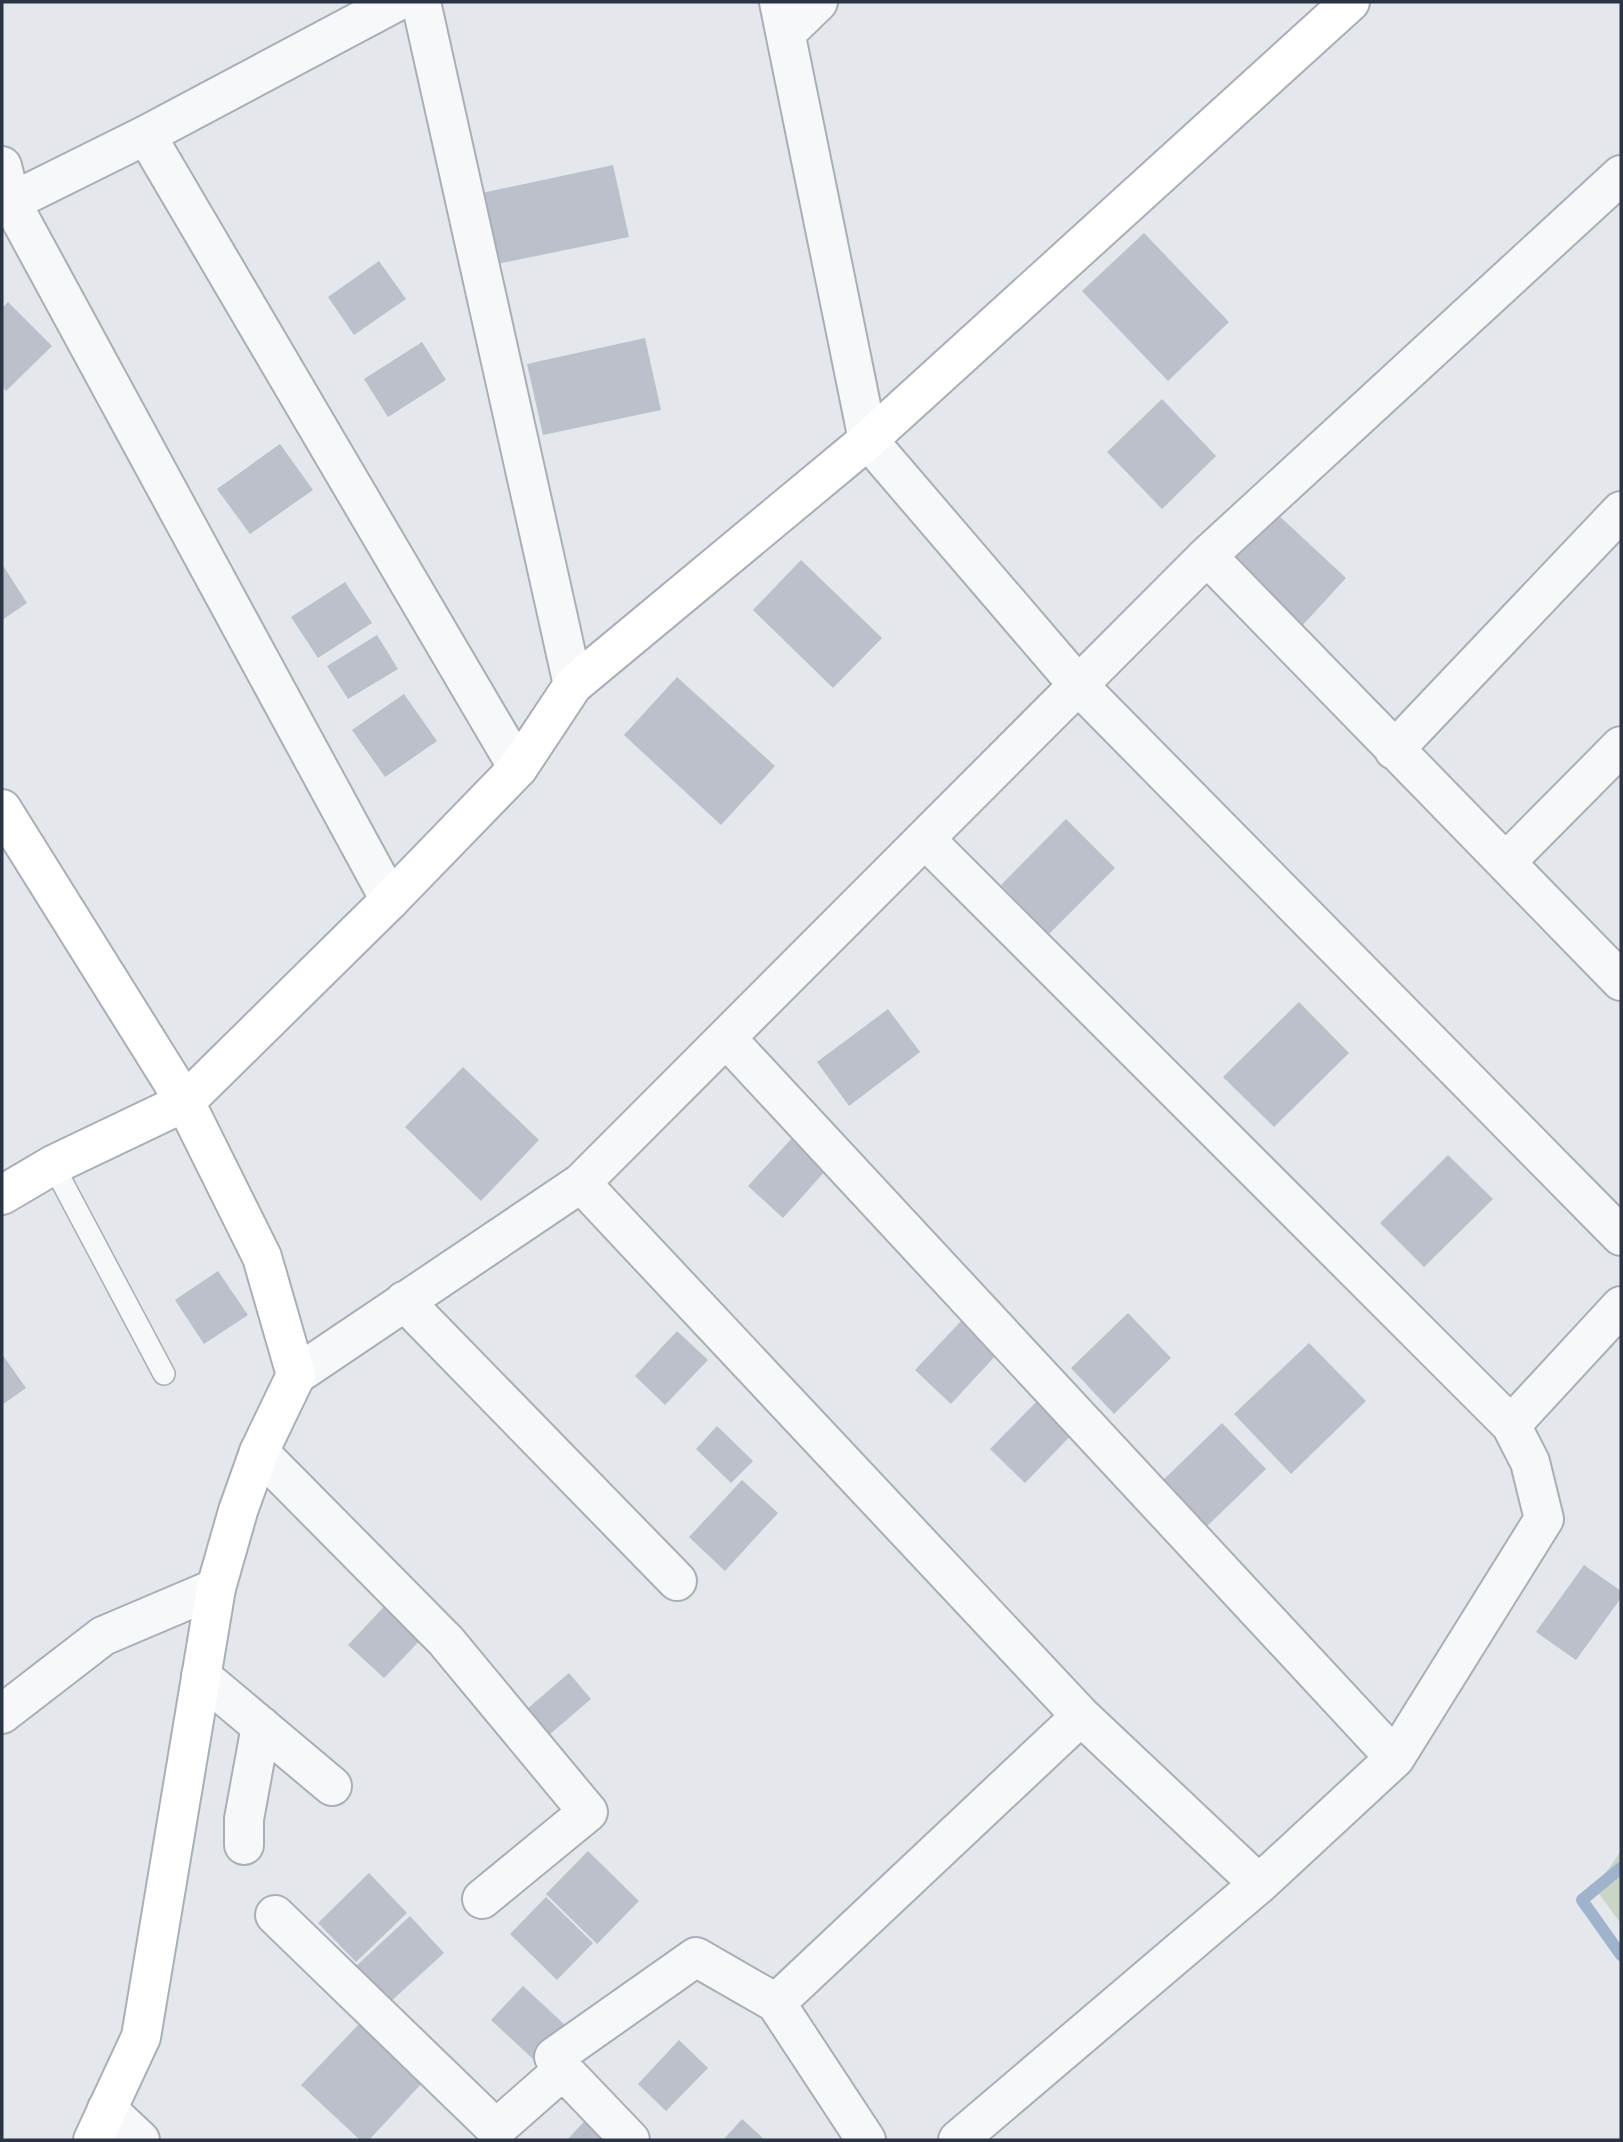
<svg xmlns="http://www.w3.org/2000/svg" width="1623" height="2142" font-family="Lato,sans-serif">
	<style>
		.green { fill: #c9d6c5 }
		.lines { fill: none; stroke-linecap: round; stroke-linejoin: round }
		.stream { stroke: #9fb4cc; stroke-width: 12 }
		.building { fill: #bbc0ca }
		.lane-casing { stroke: #a9aeb7; stroke-width: 24 }
		.street-casing { stroke: #a9aeb7; stroke-width: 42 }
		.secondary-casing { stroke: #a9aeb7; stroke-width: 42 }
		.lane { stroke: #f7f8fa; stroke-width: 21 }
		.street { stroke: #f7f8fa; stroke-width: 38 }
		.secondary { stroke: #fff; stroke-width: 38 }
	</style>
	<rect width="100%" height="100%" fill="#e4e7ec"/>
	<path class="green" d="M1621,1851V1924L1595,1888Z"/>
	<g class="lines">
		<path class="stream" d="M1621,1868L1582,1900L1621,1955"/>
	</g>
	<path class="building" d="M613,165L629,237L492,265L477,194Z
		M1144,233L1229,322L1168,381L1082,291Z
		M379,261L406,299L354,335L328,297Z
		M8,302L52,346L6,391L2,386V308Z
		M645,338L661,410L543,435L527,364Z
		M422,342L446,380L388,417L364,379Z
		M1162,399L1216,456L1162,509L1107,452Z
		M280,444L313,490L250,534L217,489Z
		M1275,512L1346,578L1301,627L1230,562Z
		M801,560L882,638L833,688L753,610Z
		M2,564L27,603L2,620Z
		M345,582L372,623L318,658L291,617Z
		M377,635L398,669L348,699L327,666Z
		M677,677L775,766L721,825L624,735Z
		M404,694L437,741L385,777L352,730Z
		M1066,819L1115,868L1049,934L1001,885Z
		M1299,1002L1349,1053L1274,1127L1223,1077Z
		M888,1009L920,1052L849,1106L817,1062Z
		M463,1067L539,1140L481,1201L405,1127Z
		M794,1136L828,1168L783,1218L748,1186Z
		M1448,1155L1493,1199L1424,1267L1380,1223Z
		M218,1271L248,1315L204,1344L175,1300Z
		M1128,1313L1171,1358L1114,1414L1071,1368Z
		M962,1320L998,1353L951,1404L915,1370Z
		M677,1331L708,1360L665,1405L635,1376Z
		M1309,1343L1366,1401L1291,1474L1234,1414Z
		M2,1354L26,1388L2,1405Z
		M1044,1394L1079,1427L1025,1483L990,1449Z
		M1222,1423L1266,1469L1199,1534L1155,1488Z
		M717,1426L753,1461L731,1483L696,1449Z
		M742,1480L778,1513L725,1571L689,1537Z
		M1584,1565L1621,1591V1598L1576,1660L1536,1632Z
		M394,1596L430,1630L384,1678L348,1645Z
		M569,1673L591,1699L549,1735L527,1709Z
		M588,1851L639,1901L597,1944L546,1894Z
		M369,1873L407,1913L356,1962L318,1923Z
		M546,1897L593,1943L557,1980L510,1934Z
		M410,1916L444,1953L388,2004L355,1967Z
		M523,1986L565,2025L533,2059L491,2020Z
		M360,2023L423,2082L369,2140H360L301,2085Z
		M679,2040L708,2068L666,2111L638,2084Z
		M590,2115L620,2140H567Z
		M742,2119L765,2140H723Z"/>
	<g class="lines">
		<g class="lane-casing">
			<path id="lane" d="M53,1165L164,1374"/>
		</g>
		<g class="street-casing">
			<path id="street" d="M421,2L573,685
				M779,2L868,440L1079,686L1621,1236
				M786,33L818,2
				M146,135L518,768
				M2,166L11,202L390,900
				M11,202L146,135L396,2
				M1207,556L1621,981
				M1394,750L1621,511
				M926,840L1511,1425
				M1506,862L1621,746
				M727,1039L1395,1758
				M581,1183L1081,1716L1259,1884
				M404,1301L677,1581
				M296,1375L581,1183L1207,556L1621,175
				M259,1452L446,1641L588,1812L482,1899
				M201,1676L332,1786
				M2,1714L103,1636L216,1588
				M244,1845V1819L261,1726
				M275,1915L496,2129L563,2070
				M776,2003L1081,1716
				M107,2109L140,2140
				M630,2140L563,2070L554,2057L696,1957L776,2003L866,2140
				M958,2140L1259,1884L1395,1758L1544,1519L1530,1462L1511,1425L1621,1306"/>
		</g>
		<g class="secondary-casing">
			<path id="secondary" d="M2,809L185,1102L262,1257L296,1375L259,1452L238,1511L216,1588L141,2037L93,2140
				M2,1195L53,1165L185,1102L390,900L518,768L573,685L868,440L1350,2"/>
		</g>
		<use href="#lane" class="lane"/>
		<use href="#street" class="street"/>
		<use href="#secondary" class="secondary"/>
	</g>
	<rect width="1623" height="2142" fill="none" stroke="#2b3445" stroke-width="7"/>
</svg>
